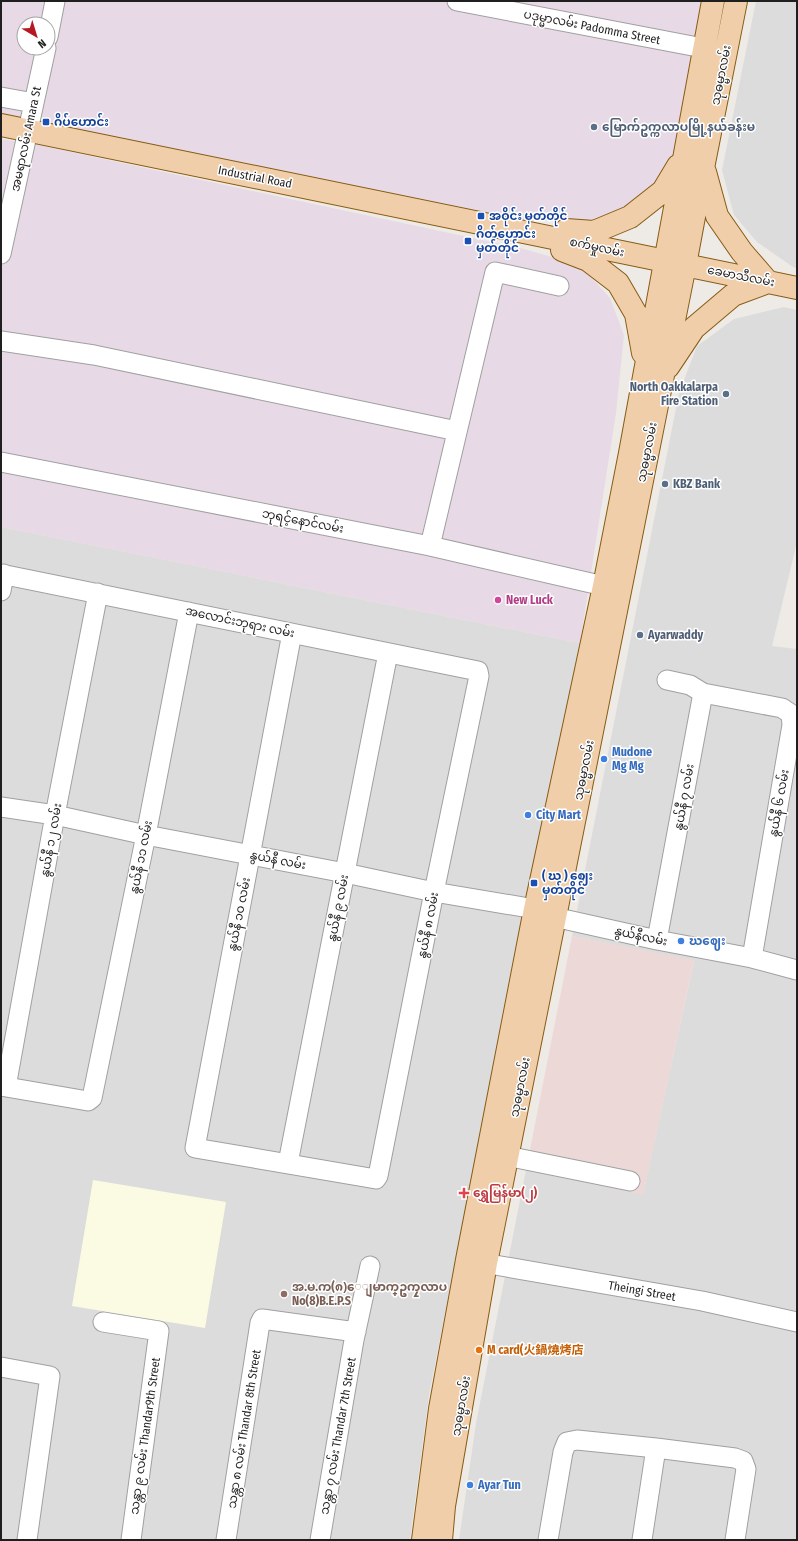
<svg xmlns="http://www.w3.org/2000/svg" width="798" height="1541" font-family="'Fira Sans Condensed','Noto Sans SC','Noto Sans Myanmar',sans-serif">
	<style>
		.residential { fill: #dddcdc }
		.commercial { fill: #edd8d8 }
		.industrial { fill: #e7d9e5; fill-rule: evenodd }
		.education { fill: #fbfae3 }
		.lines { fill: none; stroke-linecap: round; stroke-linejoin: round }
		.minor-casing { stroke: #a0a0a0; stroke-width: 21 }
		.major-casing { stroke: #875b13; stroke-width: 24 }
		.minor { stroke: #fff; stroke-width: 19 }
		.major { stroke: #f0cea9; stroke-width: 22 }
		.transit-dot { fill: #1a4fb4; stroke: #fff; stroke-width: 1.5 }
		.service-dot { fill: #5c6f8a; stroke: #fff; stroke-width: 1.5 }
		.hotel-dot { fill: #d1479c; stroke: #fff; stroke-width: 1.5 }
		.shop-dot { fill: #3f7fe0; stroke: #fff; stroke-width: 1.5 }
		.health-dot { fill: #e0444e; stroke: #fff; stroke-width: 1.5 }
		.education-dot { fill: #8d6e63; stroke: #fff; stroke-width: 1.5 }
		.food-dot { fill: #e8710a; stroke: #fff; stroke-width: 1.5 }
		.labels { text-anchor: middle; stroke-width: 3; stroke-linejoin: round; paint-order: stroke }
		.street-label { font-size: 12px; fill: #1f1f1f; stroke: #fff }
		.transit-label { font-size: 12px; font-weight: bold; fill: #164399; stroke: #fff; text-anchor: start }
		.service-label { font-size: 12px; font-weight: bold; fill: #4e5e75; stroke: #fff; text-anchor: start }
		.hotel-label { font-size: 12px; font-weight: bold; fill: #b23c85; stroke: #fff; text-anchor: start }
		.shop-label { font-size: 12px; font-weight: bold; fill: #366cbe; stroke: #fff; text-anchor: start }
		.health-label { font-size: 12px; font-weight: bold; fill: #be3a42; stroke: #fff; text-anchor: start }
		.education-label { font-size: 12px; font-weight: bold; fill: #785e54; stroke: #fff; text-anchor: start }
		.food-label { font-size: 12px; font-weight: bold; fill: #c56008; stroke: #fff; text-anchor: start }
	</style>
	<rect width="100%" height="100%" fill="#eeebe6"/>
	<path class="residential" d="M756,1H797V268L793,267L757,242L734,215L722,170Z
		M784,307L797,310V542L772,646L797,649V1540H459L476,1423L526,1170L643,1194L694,961L572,936L679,393L697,346L734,319Z
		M1,527L580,643L523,915L429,1395L410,1540H1Z"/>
	<path class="commercial" d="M572,936L694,960L643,1195L526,1170Z"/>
	<path class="industrial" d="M1,1H701L679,144L660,180L625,208L590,220L531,221L1,115ZM24,24H48V48H24Z
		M1,139L38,145L524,249L580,265L610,298L624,335L616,413L580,643L1,527Z"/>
	<path class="education" d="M93,1180L226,1202L205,1328L72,1306Z"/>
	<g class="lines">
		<g class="minor-casing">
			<path id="minor" d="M457,1L703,48
				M48,37L55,1
				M1,97L34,103
				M1,254L46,48
				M1,341L94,355L457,431
				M1,462L430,546L604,586
				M430,546L495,272L559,286
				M1,574L478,671L479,676L434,892L378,1176L376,1179L195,1148L292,633
				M1,591L4,574
				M703,693L782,708L791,714L792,725L752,958
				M1,807L55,815L146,835L345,873L434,892L535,909L554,917L657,940L752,958L797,970
				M657,940L703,693L690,685L667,680
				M1,1086L88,1101L92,1098L146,835L189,612
				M6,1087L55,815L98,593
				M507,1156L630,1181
				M288,1163L388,653
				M472,1261L702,1301L797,1322
				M103,1322L159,1331L131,1540
				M1,1367L50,1376L27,1540
				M226,1540L260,1323L262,1319L356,1332
				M320,1540L354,1340L370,1266
				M548,1540L563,1452L567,1442L577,1440L656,1448L735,1458L743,1461L746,1469L735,1540
				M642,1540L656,1448"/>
		</g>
		<g class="major-casing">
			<path id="major" d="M1,125L797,288
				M705,172L717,216L742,252L768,282
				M566,230L594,232L630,217L663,191L678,166
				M562,250L588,260L618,283L636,314L643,353
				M668,367L694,328L733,295L768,282
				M423,1540L440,1409L467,1260L535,909L604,586L630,453L713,1
				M441,1540L444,1506L486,1263L685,265L704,163L736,1"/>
		</g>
		<use href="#minor" class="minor"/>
		<use href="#major" class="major"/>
	</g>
	<g class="transit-dot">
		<rect x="42" y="118" width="8" height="8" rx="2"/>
		<rect x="477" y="212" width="8" height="8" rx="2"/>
		<rect x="464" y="237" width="8" height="8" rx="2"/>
		<rect x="530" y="879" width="8" height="8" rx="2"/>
	</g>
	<g class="service-dot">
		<circle cx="594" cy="127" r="4"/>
		<circle cx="726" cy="394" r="4"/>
		<circle cx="665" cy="484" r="4"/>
		<circle cx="640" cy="635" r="4"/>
	</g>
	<circle class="hotel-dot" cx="498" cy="600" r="4"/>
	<g class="shop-dot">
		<circle cx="604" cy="759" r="4"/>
		<circle cx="528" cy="815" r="4"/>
		<circle cx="681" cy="941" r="4"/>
		<circle cx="470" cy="1485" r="4"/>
	</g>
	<path class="health-dot" d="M462 1187h4v4h4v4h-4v4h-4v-4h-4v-4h4z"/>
	<circle class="education-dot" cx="284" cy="1294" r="4"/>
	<circle class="food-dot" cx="479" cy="1350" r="4"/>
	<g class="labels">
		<g class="street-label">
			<text transform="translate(592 27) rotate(11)" y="4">ပဒုမ္မာလမ်း Padomma Street</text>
			<text transform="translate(721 75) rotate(-79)" y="4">သုဓမ္မာလမ်း</text>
			<text transform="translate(26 139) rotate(-78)" y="4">အမရာလမ်း Amara St</text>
			<text transform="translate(255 177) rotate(11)" y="4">Industrial Road</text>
			<text transform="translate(597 247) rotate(12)" y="4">စက်မှုလမ်း</text>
			<text transform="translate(741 276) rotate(11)" y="4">ခေမာသီလမ်း</text>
			<text transform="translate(647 452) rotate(-79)" y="4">သုဓမ္မာလမ်း</text>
			<text transform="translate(303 521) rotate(11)" y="4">ဘုရင့်နောင်လမ်း</text>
			<text transform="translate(240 622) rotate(12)" y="4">အလောင်းဘုရား လမ်း</text>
			<text transform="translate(584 770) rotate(-79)" y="4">သုဓမ္မာလမ်း</text>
			<text transform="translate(684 797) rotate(-80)" y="4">နွယ်နီ ၇ လမ်း</text>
			<text transform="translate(779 803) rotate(-80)" y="4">နွယ်နီ ၆ လမ်း</text>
			<text transform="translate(51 840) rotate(-80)" y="4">နွယ်နီ ၁၂ လမ်း</text>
			<text transform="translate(141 857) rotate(-79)" y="4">နွယ်နီ ၁၁ လမ်း</text>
			<text transform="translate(278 860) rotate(11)" y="4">နွယ်နီ လမ်း</text>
			<text transform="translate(338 908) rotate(-79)" y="4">နွယ်နီ ၉ လမ်း</text>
			<text transform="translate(239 914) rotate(-79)" y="4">နွယ်နီ ၁၀ လမ်း</text>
			<text transform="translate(428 925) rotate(-79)" y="4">နွယ်နီ ၈ လမ်း</text>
			<text transform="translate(641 936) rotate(12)" y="4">နွယ်နီလမ်း</text>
			<text transform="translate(520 1087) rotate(-79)" y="4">သုဓမ္မာလမ်း</text>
			<text transform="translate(642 1291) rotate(10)" y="4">Theingi Street</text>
			<text transform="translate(461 1406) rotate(-80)" y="4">သုဓမ္မာလမ်း</text>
			<text transform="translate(244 1429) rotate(-81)" y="4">သန္တာ ၈ လမ်း Thandar 8th Street</text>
			<text transform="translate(145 1436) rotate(-82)" y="4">သန္တာ ၉ လမ်း Thandar9th Street</text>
			<text transform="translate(338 1436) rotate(-80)" y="4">သန္တာ ၇ လမ်း Thandar 7th Street</text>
		</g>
		<g class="transit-label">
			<text x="54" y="126">ဂိပ်ဟောင်း</text>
			<text x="489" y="220">အဝိုင်း မှတ်တိုင်</text>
			<text x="476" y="238">ဂိတ်ဟောင်း<tspan x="476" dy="14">မှတ်တိုင်</tspan></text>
			<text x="542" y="880">( ဃ ) ဈေး<tspan x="542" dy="14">မှတ်တိုင်</tspan></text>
		</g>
		<g class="service-label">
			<text x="602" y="131">မြောက်ဥက္ကလာပမြို့နယ်ခန်းမ</text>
			<text x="718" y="391" text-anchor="end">North Oakkalarpa<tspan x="718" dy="14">Fire Station</tspan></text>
			<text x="673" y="488">KBZ Bank</text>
			<text x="648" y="639">Ayarwaddy</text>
		</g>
		<g class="hotel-label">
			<text x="506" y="604">New Luck</text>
		</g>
		<g class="shop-label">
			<text x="612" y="756">Mudone<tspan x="612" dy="14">Mg Mg</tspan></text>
			<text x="536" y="819">City Mart</text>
			<text x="689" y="945">ဃဈေး</text>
			<text x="478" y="1489">Ayar Tun</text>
		</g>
		<g class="health-label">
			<text x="473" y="1197">ရွှေမြန်မာ(၂)</text>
		</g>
		<g class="education-label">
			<text x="292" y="1291">အ.မ.က(၈)ေျမာက္ဥကၠလာပ<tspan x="292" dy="14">No(8)B.E.P.S</tspan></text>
		</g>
		<g class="food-label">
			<text x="487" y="1354">M card(火鍋燒烤店</text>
		</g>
	</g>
	<rect width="798" height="1541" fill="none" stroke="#1f1f1f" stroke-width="4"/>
	<g transform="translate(36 36) rotate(142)"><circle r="19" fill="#ffffff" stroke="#a5a5a5"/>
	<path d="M0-3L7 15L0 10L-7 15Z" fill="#b51921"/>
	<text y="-6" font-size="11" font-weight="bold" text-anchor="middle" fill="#1f1f1f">N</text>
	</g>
</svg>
